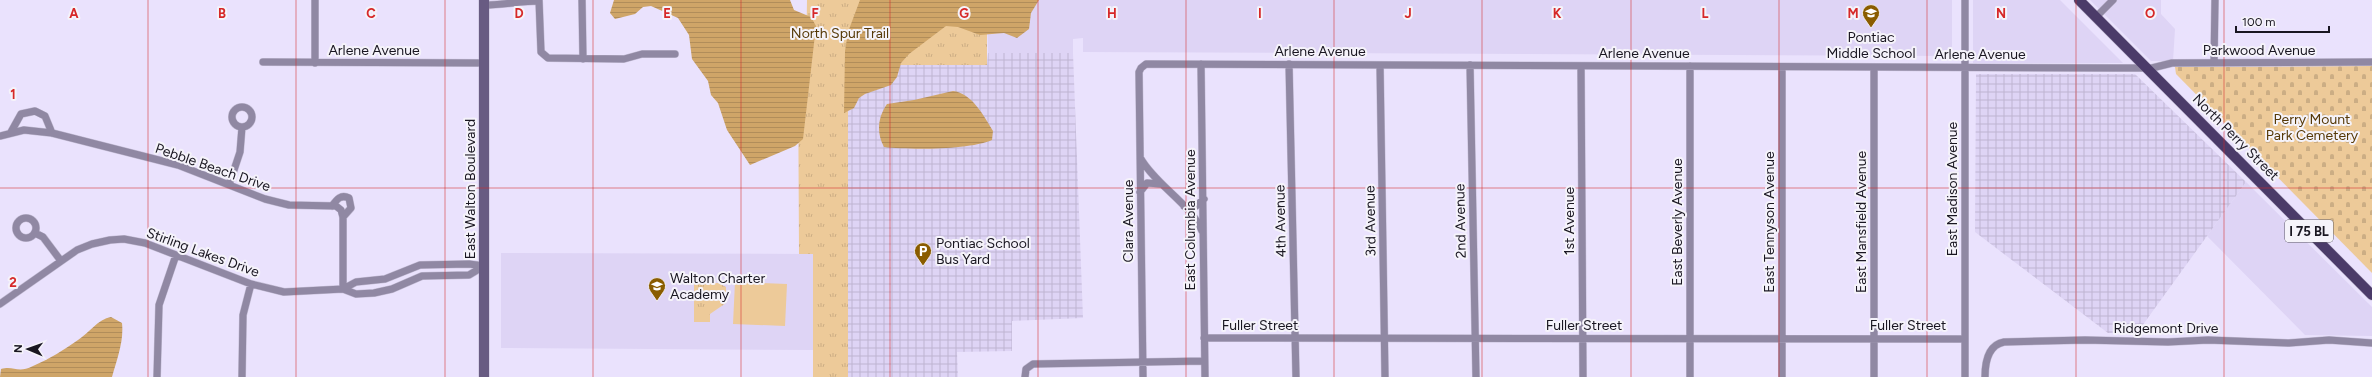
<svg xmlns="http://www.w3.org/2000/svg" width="2372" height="377" font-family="Figtree,sans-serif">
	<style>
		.built { fill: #ded4f5 }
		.industrial { fill: url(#industrial-grid) }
		.grass { fill: url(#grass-tufts) }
		.cemetery { fill: url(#cemetery-stones) }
		.garden { fill: #edca99 }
		.water { fill: url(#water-rules) }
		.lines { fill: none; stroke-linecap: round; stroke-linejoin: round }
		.minor-casing { stroke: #c4bdd5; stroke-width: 8 }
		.secondary-casing { stroke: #c4bdd5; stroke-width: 11 }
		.primary-casing { stroke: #c4bdd5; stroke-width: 11 }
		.minor { stroke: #9088a3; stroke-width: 7 }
		.secondary { stroke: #685b82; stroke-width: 10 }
		.primary { stroke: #4b3b69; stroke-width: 10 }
		.grid { fill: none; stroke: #d62828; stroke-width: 1; stroke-opacity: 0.55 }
		.labels { text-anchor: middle; stroke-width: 4; stroke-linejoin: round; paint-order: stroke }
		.shield { fill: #f5f3fa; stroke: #5b5862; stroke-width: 1 }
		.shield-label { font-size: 13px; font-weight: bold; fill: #191621 }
		.park-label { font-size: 14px; fill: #563907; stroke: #f5f3fa }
		.poi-label { font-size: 14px; fill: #191621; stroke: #f5f3fa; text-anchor: start }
		.street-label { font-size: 14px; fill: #191621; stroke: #f5f3fa }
		.grid-label { font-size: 13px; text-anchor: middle; font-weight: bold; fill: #d62828; stroke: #f5f3fa; stroke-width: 4; stroke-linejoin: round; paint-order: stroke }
	</style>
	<defs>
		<pattern id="industrial-grid" width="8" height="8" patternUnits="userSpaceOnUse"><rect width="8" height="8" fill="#ded4f5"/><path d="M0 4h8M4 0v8" fill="none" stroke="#beb5d2"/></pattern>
		<pattern id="grass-tufts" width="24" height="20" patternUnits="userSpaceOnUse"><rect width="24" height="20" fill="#edca99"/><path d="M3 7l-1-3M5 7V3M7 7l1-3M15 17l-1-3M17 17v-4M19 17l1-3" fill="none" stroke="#cbad84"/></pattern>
		<pattern id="cemetery-stones" width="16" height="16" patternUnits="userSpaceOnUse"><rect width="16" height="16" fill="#edca99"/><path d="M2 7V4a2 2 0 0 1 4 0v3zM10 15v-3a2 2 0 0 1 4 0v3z" fill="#cbad84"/></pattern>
		<pattern id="water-rules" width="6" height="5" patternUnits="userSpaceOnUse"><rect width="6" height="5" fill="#cfa568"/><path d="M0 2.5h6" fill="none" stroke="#b18d5a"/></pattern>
	</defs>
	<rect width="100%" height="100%" fill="#eae2fd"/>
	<path class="built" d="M987,0H1952V56L1083,52V38L1073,39V53H988Z
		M1973,0H2060L2123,63H1973Z
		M2090,0H2161V14L2175,29L2173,61H2151Z
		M2246,182L2372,307V336L2305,335L2207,236Z
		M501,253L813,254V350L501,348Z"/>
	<path class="industrial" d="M988,53H1073L1083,318L1012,321V351L957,352L958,377H848V65H987Z
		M1976,74H2135L2246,182L2137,333H2108L1975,232Z"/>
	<path class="grass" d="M807,0H987V65H848V377H813V254H799L798,65H806Z
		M694,283H718L726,287V303L710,314V322H694Z"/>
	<path class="cemetery" d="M2372,66V273L2176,74L2175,67Z"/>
	<path class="garden" d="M735,282L787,284L785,326L733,324Z"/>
	<path class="water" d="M614,0H790L794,10L811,17L816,26L803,139L795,146L750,165L727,130L718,103L711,95L708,81L692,59L689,35L678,18L651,6L643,7L635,14L615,19L610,13Z
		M860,0H1039L1031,13L1029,29L1017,38L1004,33L980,35L958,27L946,26L909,54L901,63L897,77L891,85L865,94L859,98L854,108L844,113L845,51L848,32Z
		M953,91C972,93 984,116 993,131L992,140C969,150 910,150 884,147C876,132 878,117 887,104L914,100Z
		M111,317L122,323C124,341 117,359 112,377H0L1,369C14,365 17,374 33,366C49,359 64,350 78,340C89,333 98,319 111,317Z"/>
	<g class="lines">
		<g class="minor-casing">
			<path id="minor" d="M539,0L541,52L548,58L624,59L642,54H675
				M582,0L583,59
				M484,5C504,5 520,1 539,1
				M2096,17L2113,0
				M263,62L484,63
				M315,63V0
				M2214,63L2215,0
				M1201,64L1205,377
				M1289,64L1296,377
				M1380,65L1385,377
				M1470,65L1476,377
				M1581,66L1583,377
				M1690,66V377
				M232 117a10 10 0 1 1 20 0a10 10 0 1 1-20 0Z
				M11,132L21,114L35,111L45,116L52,133
				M0,136L24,130L52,133L178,165L265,199L289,205L336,206L341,210L343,217V289
				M1141,159C1156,185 1192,205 1202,231
				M229,185L240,152L242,127
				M1140,192L1147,183L1160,184
				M332,206C337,199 341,194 349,198L351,208L343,217
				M1184,206H1196L1204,199
				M16 228a10 10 0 1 1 20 0a10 10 0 1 1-20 0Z
				M35,233L43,237L61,261
				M343,289L356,282L385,279L420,265L469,264L484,266
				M0,304L77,250L92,244L110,240L124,239L145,243L251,284L284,292L343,289L356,294L374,293L392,289L422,276L469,275L484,266
				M1204,338L1965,339
				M157,377L159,305L176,255
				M242,377L243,315L251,284
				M1025,377L1026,369L1033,364L1204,361
				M1143,377L1139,72L1141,68L1146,64L2117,68H2152L2172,63L2372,62
				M1782,377V67
				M1874,377V67
				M1965,377V0
				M1985,377C1985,363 1988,345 2004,342L2085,340L2168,342L2208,340L2289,343L2329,340L2372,343"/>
		</g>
		<g class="secondary-casing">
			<path id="secondary" d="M484,0V377"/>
		</g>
		<g class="primary-casing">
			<path id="primary" d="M2079,0L2372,295"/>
		</g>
		<use href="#minor" class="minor"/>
		<use href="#secondary" class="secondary"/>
		<use href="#primary" class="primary"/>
	</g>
	<path class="grid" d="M148,0V377M296,0V377M445,0V377M593,0V377M741,0V377M890,0V377M1038,0V377M1186,0V377M1334,0V377M1482,0V377M1631,0V377M1779,0V377M1927,0V377M2076,0V377M2224,0V377M0,188H2372"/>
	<defs>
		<g id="school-pin" transform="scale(0.9)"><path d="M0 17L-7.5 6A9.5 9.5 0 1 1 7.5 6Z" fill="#8a5c00" stroke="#f5f3fa"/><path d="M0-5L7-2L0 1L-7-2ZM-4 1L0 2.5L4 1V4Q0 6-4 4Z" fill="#fff"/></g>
		<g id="parking-pin" transform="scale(0.9)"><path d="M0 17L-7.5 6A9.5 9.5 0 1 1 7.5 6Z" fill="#8a5c00" stroke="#f5f3fa"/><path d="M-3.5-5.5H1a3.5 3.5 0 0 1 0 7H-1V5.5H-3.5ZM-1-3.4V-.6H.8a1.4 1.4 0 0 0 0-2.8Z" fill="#fff"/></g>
	</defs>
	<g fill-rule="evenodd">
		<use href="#school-pin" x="1871" y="13"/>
		<use href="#parking-pin" x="923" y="251"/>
		<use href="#school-pin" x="657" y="286"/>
	</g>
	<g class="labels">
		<rect class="shield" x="2285" y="220" width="48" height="22" rx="3"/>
		<g class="shield-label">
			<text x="2309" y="236">I 75 BL</text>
		</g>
		<g class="park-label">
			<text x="840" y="38">North Spur Trail</text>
			<text x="2312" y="124">Perry Mount<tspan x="2312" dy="16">Park Cemetery</tspan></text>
		</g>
		<g class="poi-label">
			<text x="1871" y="42" text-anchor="middle">Pontiac<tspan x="1871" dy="16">Middle School</tspan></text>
			<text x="936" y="248">Pontiac School<tspan x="936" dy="16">Bus Yard</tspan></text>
			<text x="670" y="283">Walton Charter<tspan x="670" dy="16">Academy</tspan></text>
		</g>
		<g class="street-label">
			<text x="374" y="55">Arlene Avenue</text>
			<text x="2259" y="55">Parkwood Avenue</text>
			<text x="1320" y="56">Arlene Avenue</text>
			<text x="1644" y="58">Arlene Avenue</text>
			<text x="1980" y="59">Arlene Avenue</text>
			<text transform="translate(2236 137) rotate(45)" y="5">North Perry Street</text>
			<text transform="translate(213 167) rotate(19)" y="5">Pebble Beach Drive</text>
			<text transform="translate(470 189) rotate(-90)" y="5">East Walton Boulevard</text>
			<text transform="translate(1952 189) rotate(-90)" y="5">East Madison Avenue</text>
			<text transform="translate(1190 220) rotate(-90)" y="5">East Columbia Avenue</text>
			<text transform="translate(1128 221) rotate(-90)" y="5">Clara Avenue</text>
			<text transform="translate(1280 221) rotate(-91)" y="5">4th Avenue</text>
			<text transform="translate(1370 221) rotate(-91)" y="5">3rd Avenue</text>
			<text transform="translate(1460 221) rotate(-91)" y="5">2nd Avenue</text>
			<text transform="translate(1569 221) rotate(-90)" y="5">1st Avenue</text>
			<text transform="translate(1677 222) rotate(-90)" y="5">East Beverly Avenue</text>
			<text transform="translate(1769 222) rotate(-90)" y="5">East Tennyson Avenue</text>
			<text transform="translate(1861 222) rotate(-90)" y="5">East Mansfield Avenue</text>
			<text transform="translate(203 252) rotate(20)" y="5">Stirling Lakes Drive</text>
			<text x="1260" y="330">Fuller Street</text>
			<text x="1584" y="330">Fuller Street</text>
			<text x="1908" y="330">Fuller Street</text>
			<text x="2166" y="333">Ridgemont Drive</text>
		</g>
	</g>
	<g class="grid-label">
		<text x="74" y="18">A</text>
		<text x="222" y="18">B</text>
		<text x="371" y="18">C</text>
		<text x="519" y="18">D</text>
		<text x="667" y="18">E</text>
		<text x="815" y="18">F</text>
		<text x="964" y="18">G</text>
		<text x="1112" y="18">H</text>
		<text x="1260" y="18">I</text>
		<text x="1408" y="18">J</text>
		<text x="1557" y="18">K</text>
		<text x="1705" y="18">L</text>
		<text x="1853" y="18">M</text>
		<text x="2001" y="18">N</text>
		<text x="2150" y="18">O</text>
		<text x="13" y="99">1</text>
		<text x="13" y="287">2</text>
	</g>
	<g transform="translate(28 349) rotate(272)" stroke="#f5f3fa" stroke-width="3" paint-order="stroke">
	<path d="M0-3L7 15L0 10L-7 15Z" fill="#191621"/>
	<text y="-6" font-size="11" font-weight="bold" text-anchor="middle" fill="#191621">N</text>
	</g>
	<path d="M2236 26v6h93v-6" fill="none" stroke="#191621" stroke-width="2"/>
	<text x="2242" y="26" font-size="12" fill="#191621" stroke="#f5f3fa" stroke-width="3" paint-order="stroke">100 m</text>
</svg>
